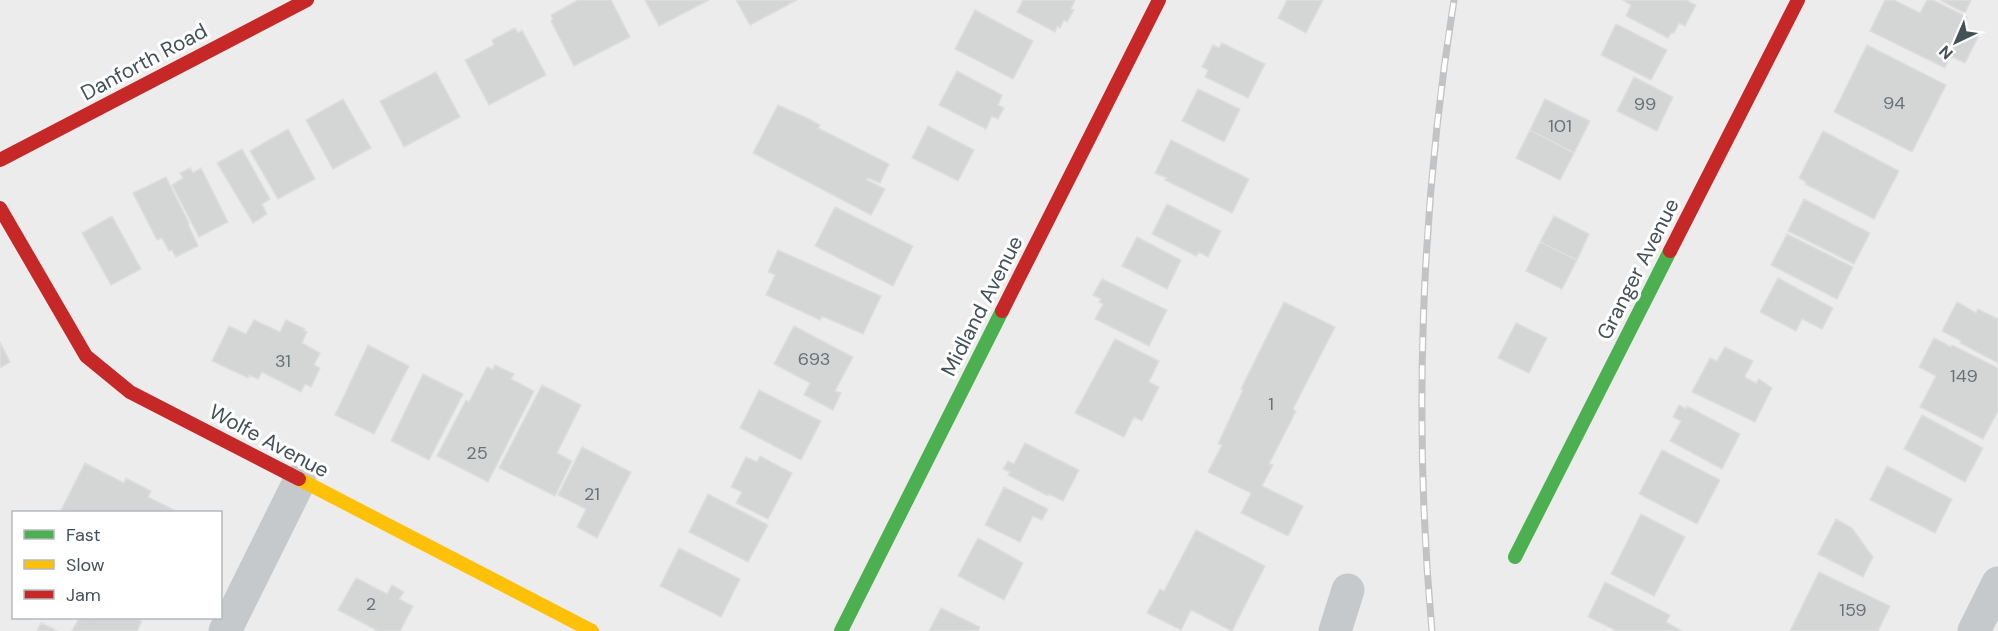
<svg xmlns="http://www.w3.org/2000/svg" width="1998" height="631" font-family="'DM Sans',sans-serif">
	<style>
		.building { fill: #d4d5d5; stroke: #dededf; stroke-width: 1.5 }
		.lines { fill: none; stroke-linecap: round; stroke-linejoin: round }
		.street { stroke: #c6c9cb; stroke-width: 33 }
		.fast { stroke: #4caf50; stroke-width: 14 }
		.slow { stroke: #ffc107; stroke-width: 14 }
		.jam { stroke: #c62828; stroke-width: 14 }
		.rail-casing { stroke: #c1c3c5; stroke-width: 7 }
		.rail { stroke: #fff; stroke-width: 4.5; stroke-dasharray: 14; stroke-linecap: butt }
		.labels { text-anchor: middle; stroke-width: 6; stroke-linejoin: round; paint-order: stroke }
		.number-label { font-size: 18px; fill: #687379 }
		.street-label { font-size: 21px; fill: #435159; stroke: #fff }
	</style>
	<rect width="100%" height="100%" fill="#edecec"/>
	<path class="building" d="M578,0H611L630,37L574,66L551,21L553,19L551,15Z
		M645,0H709L659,26Z
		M736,0H797L750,25Z
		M1023,0H1075L1071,9L1074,10L1067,22L1064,20L1060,28L1057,26L1055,32L1017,12Z
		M1287,0H1323L1306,33L1278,18Z
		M1623,0H1686L1696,5L1685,26L1679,23L1674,33L1672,32L1668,38L1626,16L1631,5Z
		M1885,0H1894L1920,13L1927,0H1933L1967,17L1961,29L1978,37L1965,63L1950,56L1945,68L1870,31Z
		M1940,0H1971L1965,13Z
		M975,10L1033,41L1013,79L955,49Z
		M1616,24L1667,50L1651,80L1601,55Z
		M515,28L518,33L522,30L546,75L489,105L465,60L494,45L492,40Z
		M1222,43L1265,64L1248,98L1205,77L1208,70L1202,67L1213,45L1219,48Z
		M1867,45L1946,85L1912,152L1834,112Z
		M957,71L1002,95L998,105L1004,108L998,119L992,116L986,129L939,105Z
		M436,72L460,117L404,147L380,101Z
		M1634,77L1673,97L1657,131L1617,111Z
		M1198,89L1240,109L1224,142L1182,121Z
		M343,99L371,148L333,169L306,120Z
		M1545,99L1590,121L1574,153L1530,130Z
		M778,105L809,119L820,125L818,128L889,164L880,183L868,178L867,180L885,189L871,215L753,153Z
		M928,126L974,150L958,181L912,158Z
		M288,129L315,179L278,199L250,151Z
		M1530,130L1574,153L1560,180L1516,158Z
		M1823,131L1899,171L1874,219L1805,184L1806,182L1799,178Z
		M1171,140L1249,179L1232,213L1165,180L1167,178L1155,173Z
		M242,149L270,199L262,204L267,214L253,223L217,163Z
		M190,168L193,173L201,168L228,222L199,237L172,185L183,178L180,173Z
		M166,177L189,223L188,224L198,246L176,257L172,250L169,251L162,238L157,240L133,193Z
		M1804,199L1870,233L1854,264L1788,231Z
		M1167,204L1221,231L1208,257L1199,252L1196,256L1152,234Z
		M835,207L913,246L893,286L815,246Z
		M112,216L141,269L111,285L82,233Z
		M1554,216L1589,234L1577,260L1540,242Z
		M1787,234L1853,267L1837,299L1771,265Z
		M1137,237L1181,260L1167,289L1122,266Z
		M1540,242L1577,260L1562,289L1526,271Z
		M778,250L881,296L863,334L822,316L820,320L766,295L775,275L768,272Z
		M1778,278L1833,308L1822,329L1802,319L1796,331L1760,312Z
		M1102,279L1167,310L1149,346L1095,319L1103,304L1099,302L1101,299L1093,295Z
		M1284,302L1335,327L1293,409L1296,411L1269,464L1273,465L1262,486L1303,506L1288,536L1241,513L1251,493L1208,472L1222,445L1218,444L1243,390L1241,389Z
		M1957,302L1976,313L1978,309L1998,319V363L1960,343L1961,341L1942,331Z
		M254,320L280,332L286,320L305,329L304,331L307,332L302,343L320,353L314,365L320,368L311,387L305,384L301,392L262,372L258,379L249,375L248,378L212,361L229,326L246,334Z
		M1516,323L1547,338L1529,373L1498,358Z
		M794,326L853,357L835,391L841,393L833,410L804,395L810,383L774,364Z
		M1934,338L1951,347L1952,345L1998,368V411L1983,439L1920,407L1936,376L1919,367Z
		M1115,339L1159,361L1149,382L1159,387L1142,421L1134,417L1124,437L1075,413Z
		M0,342L10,362L0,368Z
		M368,345L409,366L374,434L335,415Z
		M1725,347L1753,361L1745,376L1746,378L1756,383L1759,379L1772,388L1755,422L1692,392L1710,358L1717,361Z
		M495,365L514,374L511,379L534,391L488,482L437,456L466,400L469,402L487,367L493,370Z
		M423,374L463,394L429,460L391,441Z
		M542,385L581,405L557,453L572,461L555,496L499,468Z
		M759,390L821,421L801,460L740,428Z
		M1679,405L1686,409L1687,406L1740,434L1722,469L1670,441L1681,421L1673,417Z
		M1922,415L1983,448L1965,482L1904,449Z
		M1025,443L1079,470L1063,501L1049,494L1048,496L1008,475L1010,472L1003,469L1008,461L1014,464Z
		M582,447L631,472L597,538L577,527L586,509L558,495Z
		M1662,450L1720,480L1697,524L1639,494Z
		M760,456L792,473L768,519L736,503L742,492L731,487L746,457L757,462Z
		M85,463L124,483L126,478L151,491L148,497L178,512H60Z
		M1887,466L1952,499L1935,533L1870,500Z
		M1004,487L1048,509L1042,520L1033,516L1020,542L985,525Z
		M708,494L768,525L748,562L689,532Z
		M1641,514L1685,537L1654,596L1611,574Z
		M1836,519L1852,528L1873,557L1863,577L1818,554Z
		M1196,530L1265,566L1232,631L1191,610L1181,630L1147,613L1160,589L1164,591Z
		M978,538L1023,563L1004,600L958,576Z
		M679,548L740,579L721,617L660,586Z
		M1819,572L1890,606L1878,631H1790Z
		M356,578L387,594L392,585L404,592L399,599L413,606L400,631H378L338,610Z
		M1605,582L1670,615L1666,622L1682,631H1617L1588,617Z
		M941,608L980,627L978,631H929Z
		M79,618L88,619L135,618L142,621L137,631H72Z
		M41,623L58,631H37Z"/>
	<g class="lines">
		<path class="street" d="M225,631L300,480
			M1335,631L1348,590
			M1974,631L1998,583"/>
		<path class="fast" d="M1515,557L1670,251
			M841,631L1002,311"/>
		<path class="slow" d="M299,479L592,631"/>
		<path class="jam" d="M0,160L307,0
			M0,208L86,356L130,392L299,479
			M1670,251L1798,0
			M1002,311L1159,0"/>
		<g class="rail-casing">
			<path id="rail" d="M1432,631C1413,423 1421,206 1454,0"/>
		</g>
		<use href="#rail" class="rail"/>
	</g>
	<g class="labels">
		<g class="number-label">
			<text x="1894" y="109">94</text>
			<text x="1645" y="110">99</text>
			<text x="1560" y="132">101</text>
			<text x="814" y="365">693</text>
			<text x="283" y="367">31</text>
			<text x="1964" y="382">149</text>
			<text x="1271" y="410">1</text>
			<text x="477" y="459">25</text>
			<text x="592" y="500">21</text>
			<text x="371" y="610">2</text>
			<text x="1853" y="616">159</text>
		</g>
		<g class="street-label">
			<text transform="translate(144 62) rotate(-28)" y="7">Danforth Road</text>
			<text transform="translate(1638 269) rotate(-63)" y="7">Granger Avenue</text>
			<text transform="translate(982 306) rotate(-63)" y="7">Midland Avenue</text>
			<text transform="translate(269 441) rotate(28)" y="7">Wolfe Avenue</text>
		</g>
	</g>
	<rect x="12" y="511" width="210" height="108" fill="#ffffff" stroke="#b4b9bd" stroke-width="1.5"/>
	<rect x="24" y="530" width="30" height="9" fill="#4caf50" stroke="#b4b9bd" stroke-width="1.5"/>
	<text x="66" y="541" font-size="18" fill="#435159">Fast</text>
	<rect x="24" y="560" width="30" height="9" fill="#ffc107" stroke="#b4b9bd" stroke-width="1.5"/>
	<text x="66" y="571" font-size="18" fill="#435159">Slow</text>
	<rect x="24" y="590" width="30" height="9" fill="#c62828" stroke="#b4b9bd" stroke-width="1.5"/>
	<text x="66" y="601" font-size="18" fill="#435159">Jam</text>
	<g transform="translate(1956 42) rotate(224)" stroke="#ffffff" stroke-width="4.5" paint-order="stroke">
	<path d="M0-4.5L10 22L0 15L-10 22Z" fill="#435159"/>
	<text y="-9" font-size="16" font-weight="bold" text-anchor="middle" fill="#435159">N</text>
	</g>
</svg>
